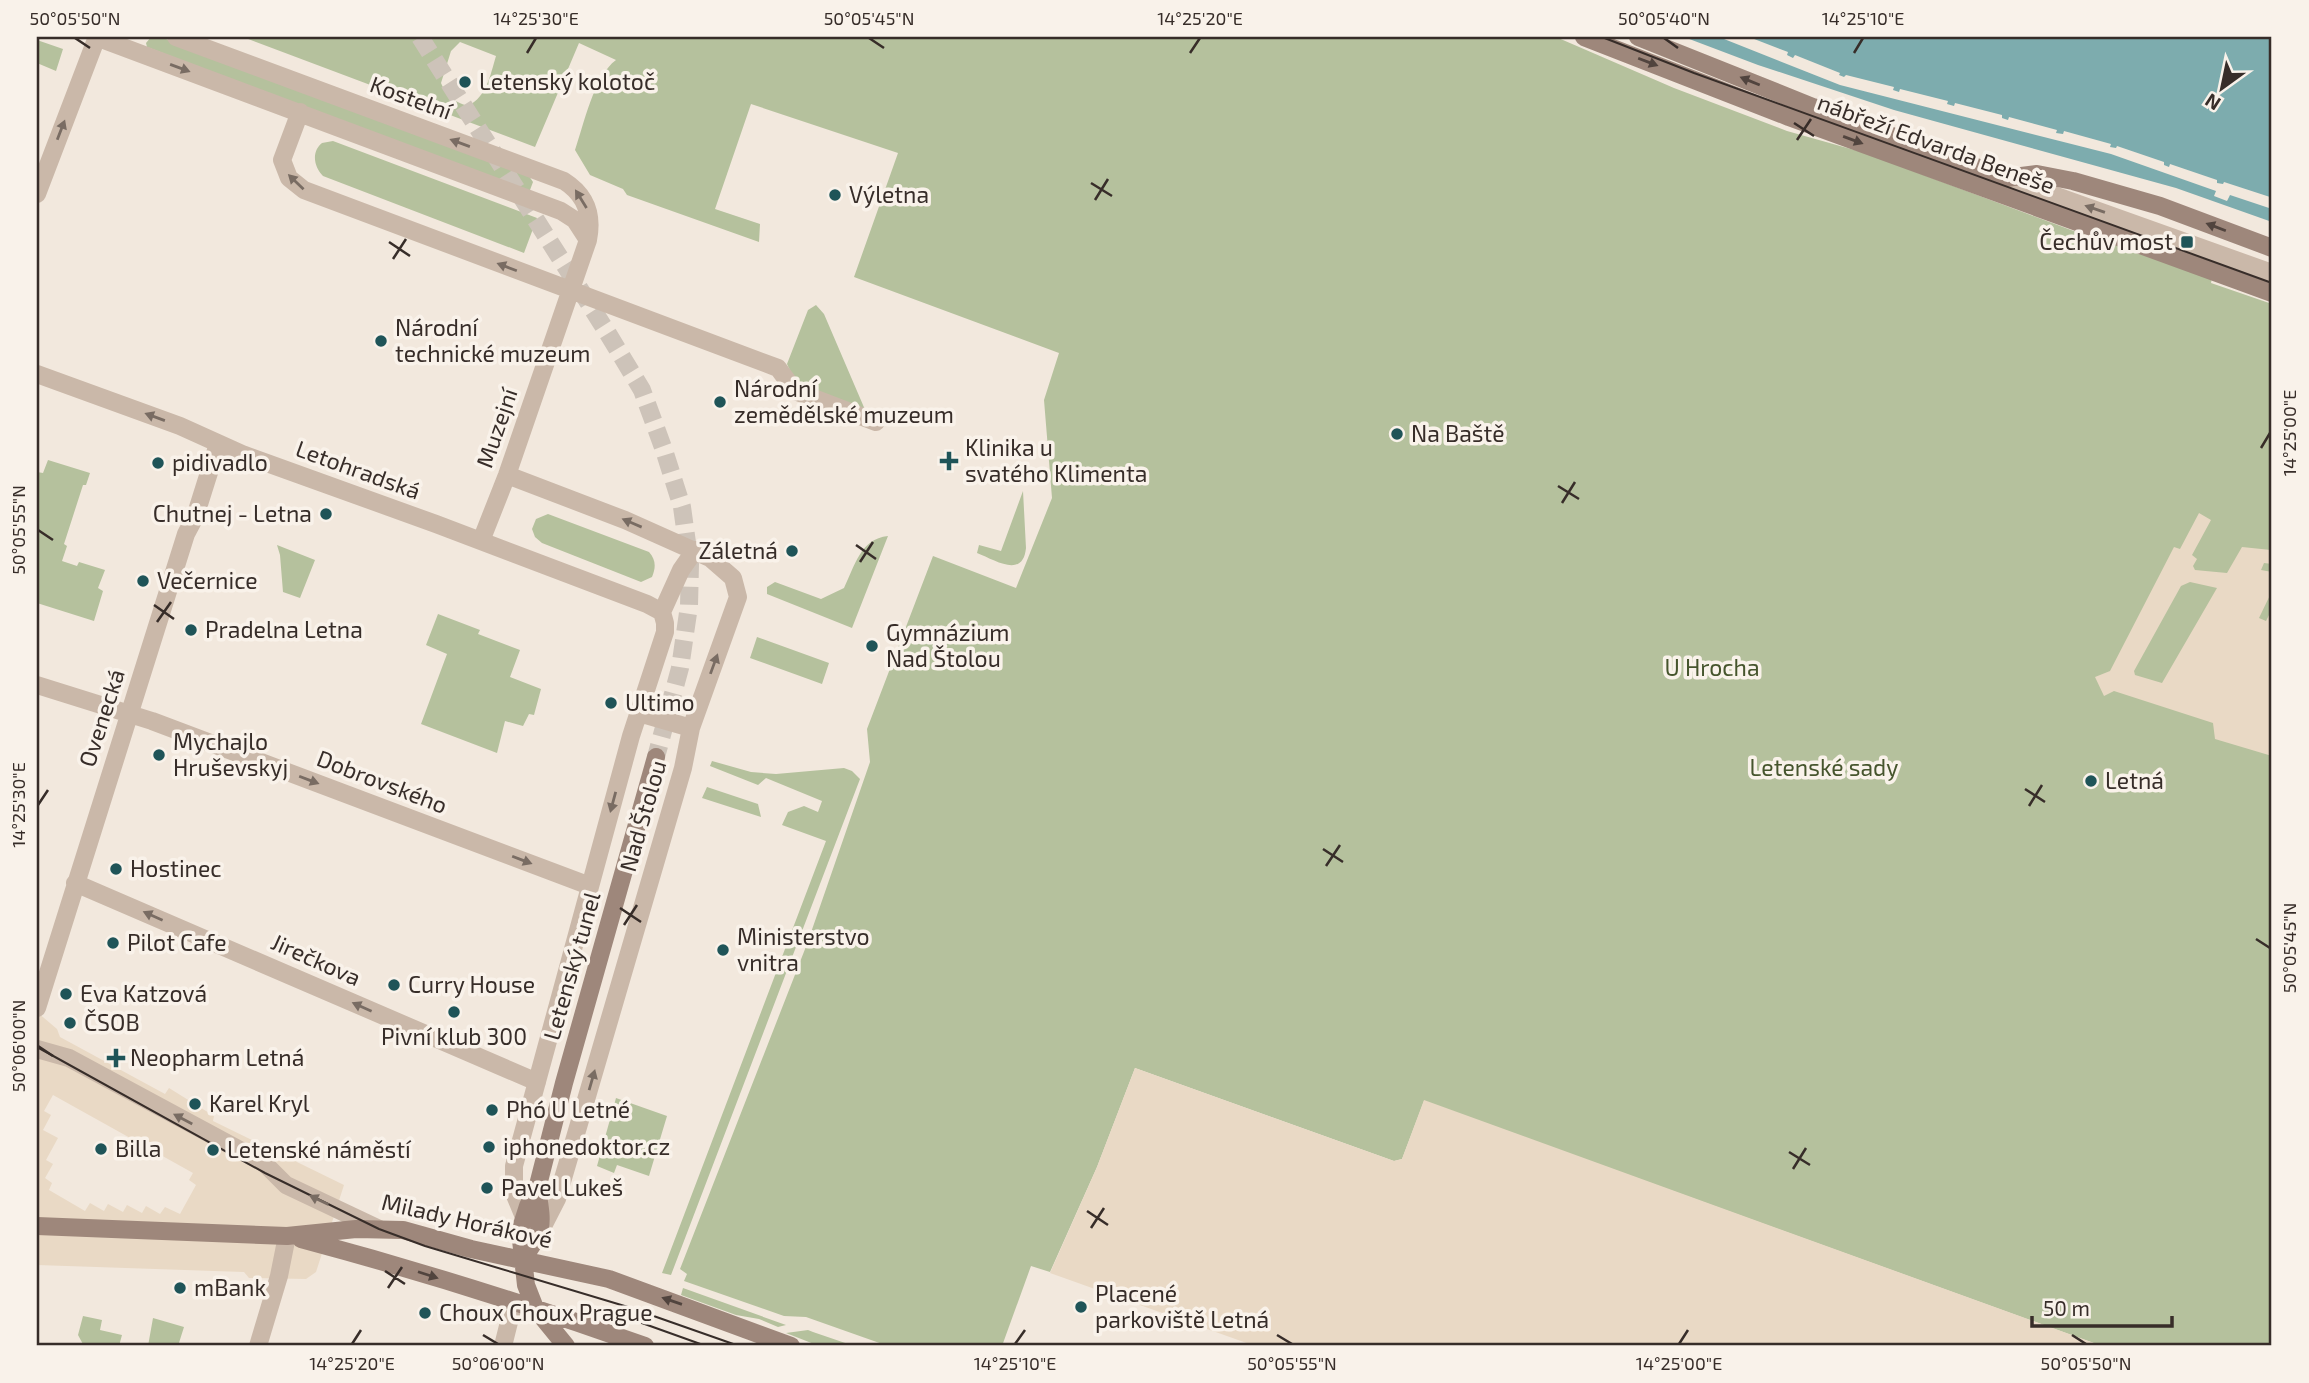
<svg xmlns="http://www.w3.org/2000/svg" width="2309" height="1383" font-family="'Exo 2',sans-serif">
	<style>
		.green { fill: #b5c19d; fill-rule: evenodd }
		.plaza { fill: #e9d9c5; fill-rule: evenodd }
		.water { fill: #7dacae }
		.pier { fill: #f2e8dd }
		.lines { fill: none; stroke-linecap: round; stroke-linejoin: round }
		.secondary-tunnel { stroke: #cdc3b9; stroke-width: 18; stroke-dasharray: 18 9; stroke-linecap: butt }
		.minor { stroke: #cab8a9; stroke-width: 18 }
		.tertiary { stroke: #cab8a9; stroke-width: 18 }
		.secondary { stroke: #9e877b; stroke-width: 18 }
		.tram { stroke: #372d29; stroke-width: 2 }
		.oneway { fill: #51443e }
		.oneway2 { fill: #796c63 }
		.ticks { fill: none; stroke: #372d29; stroke-width: 2.5 }
		.poi-dot { fill: #1f5458; stroke: #f9f2ea; stroke-width: 2.5 }
		.labels { text-anchor: middle; stroke-width: 7; stroke-linejoin: round; paint-order: stroke }
		.poi-label { font-size: 23px; fill: #372d29; stroke: #f9f2ea; text-anchor: start }
		.street-label { font-size: 23px; fill: #372d29; stroke: #f9f2ea }
		.park-label { font-size: 23px; fill: #46552d; stroke: #f9f2ea }
		.neatline { fill: none; stroke: #372d29; stroke-width: 2.5 }
		.ticks-label { font-size: 18px; text-anchor: middle; fill: #372d29 }
	</style>
	<rect width="100%" height="100%" fill="#f2e8dd"/>
	<path class="green" d="M151,37H161L529,176L533,182L530,190L523,191L147,47L146,43Z
		M243,37H1556L1674,88L1787,131L1865,153L2071,230L2212,278L2211,283L2272,304V1346H2102L1424,1101L1402,1159L1394,1161L1135,1068L1097,1167L1050,1272L1031,1266L1002,1346H888L806,1317L784,1316L684,1281L687,1274L680,1269L807,944L870,762L867,729L933,556L1016,588L1052,498L1044,400L1059,353L854,277L898,153L751,104L715,209L760,224L759,242L627,195L623,189L590,175L575,150C584,124 594,76 616,60L579,43L535,147ZM460,42L496,56C490,76 487,96 468,106C453,101 447,97 441,83L451,51Z
		M37,40L63,49L56,71L37,63Z
		M333,141L537,218L524,253L323,176C314,167 311,152 322,143Z
		M816,305L824,314L866,412L798,387L787,364L808,310Z
		M48,460L90,473L86,485H83L64,544L67,546L62,561L77,566L79,562L105,570L98,588L103,591L94,621L37,603V472L43,473Z
		M1023,491L1026,548C1023,579 995,560 977,553L979,545L1001,551Z
		M548,514L649,552C656,560 656,567 652,577L641,582L542,543L535,537L532,529L536,519Z
		M888,536L852,628L767,594V587L775,582L821,599L844,588C855,566 860,539 888,536Z
		M277,545L315,560L300,598L283,592L280,555Z
		M438,614L480,630L478,634L520,650L510,677L541,689L534,715L529,714L523,726L505,721L497,753L421,724L447,654L426,645Z
		M757,637L829,663L822,684L750,658Z
		M712,761L751,772L776,774L844,768L852,771L860,779L671,1275L662,1273L826,841L782,825L788,812L804,806L818,812L822,801L766,778L758,785L710,766Z
		M707,787L758,804L761,817L702,798Z
		M616,1098L667,1116L649,1176L617,1165L614,1173L597,1166Z
		M683,1288L786,1325L778,1327L759,1319L736,1315L681,1295Z
		M83,1316L102,1320L100,1330L122,1335L119,1346H84L78,1335Z
		M153,1318L184,1327L178,1346H148Z
		M808,1330L813,1332L854,1346H819L786,1333Z"/>
	<path class="plaza" d="M2199,513L2211,520L2192,555L2197,559L2193,566L2195,570L2227,573L2242,547L2271,550L2272,553V564L2264,563L2261,570L2272,572V591L2259,618L2266,621L2272,609V756L2215,739L2213,723L2114,691L2104,696L2095,677L2110,671L2174,547L2180,549ZM2190,582L2217,588L2162,683L2135,675L2134,671L2181,586Z
		M37,1012L57,1029L60,1037L165,1094L169,1088L214,1116L213,1121L344,1185L316,1272L306,1279L249,1278L244,1272L37,1265ZM53,1095L193,1173L189,1180L196,1185L180,1214L165,1207L160,1214L146,1206L142,1213L127,1205L123,1212L108,1204L104,1211L90,1203L85,1211L49,1190L52,1183L45,1178L53,1164L46,1160L58,1138L43,1130L51,1115L44,1111Z
		M1135,1068L1394,1161L1402,1159L1424,1100L2102,1346H1255L1050,1273L1097,1167Z"/>
	<path class="water" d="M1684,37H2272V222L2176,188L1894,110L1758,65Z"/>
	<path class="pier" d="M1719,37H1749L1788,52L1787,55L1793,58L1795,55L1840,73L1839,75L1844,77L1846,75L1894,87L1893,90L1899,92L1900,89L1948,101L1947,104L1954,106L1955,103L2002,115V118L2008,120L2009,117L2057,130L2056,133L2063,134L2064,131L2111,144L2110,147L2116,148L2117,146L2164,162V165L2169,167L2170,164L2217,180V183L2223,184L2224,182L2270,197L2272,209L2230,195L2227,201L2214,196L2216,191L2111,154L1840,85Z"/>
	<g class="lines">
		<path class="secondary-tunnel" d="M420,37L607,332L642,390L664,450L682,507L690,564L689,606L680,668L656,757"/>
		<path class="minor" d="M96,37L561,211L575,220L588,240
			M176,37L564,181C586,195 593,215 588,240L507,475L481,541
			M300,112L282,160L289,178L304,190L778,368L795,391L876,422
			M37,194L97,37
			M37,374L180,426L242,454L436,524L647,604L662,612
			M507,475L625,520L710,558L733,578L738,597L691,728L683,768L557,1199L538,1236
			M37,685L152,721L590,886
			M639,713L691,728
			M75,883L537,1082
			M37,1008L186,534L195,517L218,444
			M37,1049L69,1058L264,1163L286,1185L379,1229
			M524,1217L514,1193V1166L631,736L665,632V623L662,612L681,570L695,550
			M258,1346L279,1276L287,1236
			M503,1346L514,1302"/>
		<path class="tertiary" d="M2006,178L2272,273"/>
		<path class="secondary" d="M1584,37L1789,117L2272,293
			M1638,37L1813,107L2006,178L2037,174L2073,181L2160,206L2272,248
			M37,1226L287,1236L356,1229L403,1230L471,1249L609,1279L791,1346
			M301,1239C417,1270 532,1306 645,1346
			M522,1260C544,1229 543,1227 537,1189
			M566,1346L535,1308L526,1285L520,1231L528,1206L537,1189L564,1083L656,757"/>
		<path class="tram" d="M1602,37L1694,73L2272,283
			M37,1047L265,1173L379,1229L425,1246L628,1307L739,1346
			M639,1322L706,1346"/>
	</g>
	<defs><path id="oneway-solid" d="M-6-.8H1V-3.2L6.5 0L1 3.2V.8H-6Z" transform="scale(1.75)"/></defs>
	<g class="oneway">
		<use href="#oneway-solid" transform="translate(1648 62) rotate(21)"/>
		<use href="#oneway-solid" transform="translate(1750 81) rotate(-158)"/>
		<use href="#oneway-solid" transform="translate(1853 140) rotate(20)"/>
		<use href="#oneway-solid" transform="translate(2216 227) rotate(-159)"/>
		<use href="#oneway-solid" transform="translate(428 1275) rotate(18)"/>
		<use href="#oneway-solid" transform="translate(672 1301) rotate(-161)"/>
	</g>
	<g class="oneway2">
		<use href="#oneway-solid" transform="translate(180 68) rotate(20)"/>
		<use href="#oneway-solid" transform="translate(61 130) rotate(-69)"/>
		<use href="#oneway-solid" transform="translate(460 143) rotate(-160)"/>
		<use href="#oneway-solid" transform="translate(296 182) rotate(-136)"/>
		<use href="#oneway-solid" transform="translate(581 199) rotate(-122)"/>
		<use href="#oneway-solid" transform="translate(2095 209) rotate(-161)"/>
		<use href="#oneway-solid" transform="translate(507 267) rotate(-159)"/>
		<use href="#oneway-solid" transform="translate(155 417) rotate(-160)"/>
		<use href="#oneway-solid" transform="translate(632 523) rotate(-157)"/>
		<use href="#oneway-solid" transform="translate(714 664) rotate(-70)"/>
		<use href="#oneway-solid" transform="translate(309 780) rotate(21)"/>
		<use href="#oneway-solid" transform="translate(613 802) rotate(105)"/>
		<use href="#oneway-solid" transform="translate(522 860) rotate(21)"/>
		<use href="#oneway-solid" transform="translate(153 916) rotate(-156)"/>
		<use href="#oneway-solid" transform="translate(362 1007) rotate(-156)"/>
		<use href="#oneway-solid" transform="translate(592 1080) rotate(-74)"/>
		<use href="#oneway-solid" transform="translate(183 1119) rotate(-152)"/>
		<use href="#oneway-solid" transform="translate(319 1200) rotate(-154)"/>
	</g>
	<path class="ticks" d="M75,38L90,48M869,38L884,48M1664,38L1678,48M527,53L536,38M1190,53L1200,38M1854,53L1863,38M1794,123L1814,136M1797,140L1811,119M1091,183L1112,196M1095,200L1108,179M389,242L410,256M393,259L406,239M2261,448L2270,433M1558,486L1579,499M1562,503L1575,482M38,530L53,540M856,545L876,559M860,562L873,542M154,605L174,619M157,622L171,602M2025,789L2045,802M38,805L48,790M2029,806L2042,785M1323,849L1343,862M1326,866L1340,845M620,908L641,922M624,925L637,905M2256,939L2270,948M38,1046L53,1056M1789,1152L1810,1165M1793,1169L1806,1148M1087,1211L1108,1225M1091,1228L1104,1208M385,1271L405,1284M388,1288L402,1267M483,1335L498,1344M1277,1335L1292,1344M2072,1335L2086,1344M352,1344L361,1330M1015,1344L1025,1330M1679,1344L1688,1330"/>
	<g class="poi-dot">
		<circle cx="465" cy="82" r="7"/>
		<circle cx="835" cy="195" r="7"/>
		<rect x="2180" y="235" width="14" height="14" rx="3.5"/>
		<circle cx="381" cy="341" r="7"/>
		<circle cx="720" cy="402" r="7"/>
		<circle cx="1397" cy="434" r="7"/>
		<path d="M945.5 450.5h7v7h7v7h-7v7h-7v-7h-7v-7h7z"/>
		<circle cx="158" cy="463" r="7"/>
		<circle cx="326" cy="514" r="7"/>
		<circle cx="792" cy="551" r="7"/>
		<circle cx="143" cy="581" r="7"/>
		<circle cx="191" cy="630" r="7"/>
		<circle cx="872" cy="646" r="7"/>
		<circle cx="611" cy="703" r="7"/>
		<circle cx="159" cy="755" r="7"/>
		<circle cx="2091" cy="781" r="7"/>
		<circle cx="116" cy="869" r="7"/>
		<circle cx="113" cy="943" r="7"/>
		<circle cx="723" cy="950" r="7"/>
		<circle cx="394" cy="985" r="7"/>
		<circle cx="66" cy="994" r="7"/>
		<circle cx="454" cy="1012" r="7"/>
		<circle cx="70" cy="1023" r="7"/>
		<path d="M112.5 1047.5h7v7h7v7h-7v7h-7v-7h-7v-7h7z"/>
		<circle cx="195" cy="1104" r="7"/>
		<circle cx="492" cy="1110" r="7"/>
		<circle cx="489" cy="1147" r="7"/>
		<circle cx="101" cy="1149" r="7"/>
		<circle cx="213" cy="1150" r="7"/>
		<circle cx="487" cy="1188" r="7"/>
		<circle cx="180" cy="1288" r="7"/>
		<circle cx="1081" cy="1307" r="7"/>
		<circle cx="425" cy="1313" r="7"/>
	</g>
	<g class="labels">
		<g class="poi-label">
			<text x="479" y="90">Letenský kolotoč</text>
			<text x="849" y="203">Výletna</text>
			<text x="2173" y="250" text-anchor="end">Čechův most</text>
			<text x="395" y="336">Národní<tspan x="395" dy="26">technické muzeum</tspan></text>
			<text x="734" y="397">Národní<tspan x="734" dy="26">zemědělské muzeum</tspan></text>
			<text x="1411" y="442">Na Baště</text>
			<text x="965" y="456">Klinika u<tspan x="965" dy="26">svatého Klimenta</tspan></text>
			<text x="172" y="471">pidivadlo</text>
			<text x="312" y="522" text-anchor="end">Chutnej - Letna</text>
			<text x="778" y="559" text-anchor="end">Záletná</text>
			<text x="157" y="589">Večernice</text>
			<text x="205" y="638">Pradelna Letna</text>
			<text x="886" y="641">Gymnázium<tspan x="886" dy="26">Nad Štolou</tspan></text>
			<text x="625" y="711">Ultimo</text>
			<text x="173" y="750">Mychajlo<tspan x="173" dy="26">Hruševskyj</tspan></text>
			<text x="2105" y="789">Letná</text>
			<text x="130" y="877">Hostinec</text>
			<text x="737" y="945">Ministerstvo<tspan x="737" dy="26">vnitra</tspan></text>
			<text x="127" y="951">Pilot Cafe</text>
			<text x="408" y="993">Curry House</text>
			<text x="80" y="1002">Eva Katzová</text>
			<text x="84" y="1031">ČSOB</text>
			<text x="454" y="1045" text-anchor="middle">Pivní klub 300</text>
			<text x="130" y="1066">Neopharm Letná</text>
			<text x="209" y="1112">Karel Kryl</text>
			<text x="506" y="1118">Phó U Letné</text>
			<text x="503" y="1155">iphonedoktor.cz</text>
			<text x="115" y="1157">Billa</text>
			<text x="227" y="1158">Letenské náměstí</text>
			<text x="501" y="1196">Pavel Lukeš</text>
			<text x="194" y="1296">mBank</text>
			<text x="1095" y="1302">Placené<tspan x="1095" dy="26">parkoviště Letná</tspan></text>
			<text x="439" y="1321">Choux Choux Prague</text>
		</g>
		<g class="street-label">
			<text transform="translate(411 98) rotate(20)" y="8">Kostelní</text>
			<text transform="translate(1936 144) rotate(20)" y="8">nábřeží Edvarda Beneše</text>
			<text transform="translate(497 428) rotate(-71)" y="8">Muzejní</text>
			<text transform="translate(358 470) rotate(20)" y="8">Letohradská</text>
			<text transform="translate(102 718) rotate(-72)" y="8">Ovenecká</text>
			<text transform="translate(382 782) rotate(21)" y="8">Dobrovského</text>
			<text transform="translate(643 816) rotate(-74)" y="8">Nad Štolou</text>
			<text transform="translate(316 960) rotate(24)" y="8">Jirečkova</text>
			<text transform="translate(572 966) rotate(-74)" y="8">Letenský tunel</text>
			<text transform="translate(467 1221) rotate(13)" y="8">Milady Horákové</text>
		</g>
		<g class="park-label">
			<text x="1712" y="676">U Hrocha</text>
			<text x="1824" y="776">Letenské sady</text>
		</g>
	</g>
	<rect width="2309" height="1383" fill="none" stroke="#f9f2ea" stroke-width="77"/>
	<g transform="translate(2222 88) rotate(213)" stroke="#f9f2ea" stroke-width="5" paint-order="stroke">
	<path d="M0-5L12 26L0 18L-12 26Z" fill="#372d29"/>
	<text y="-10" font-size="19" font-weight="bold" text-anchor="middle" fill="#372d29">N</text>
	</g>
	<path d="M2032 1316v10h140v-10" fill="none" stroke="#372d29" stroke-width="3.5"/>
	<text x="2043" y="1316" font-size="21" fill="#372d29" stroke="#f9f2ea" stroke-width="5" paint-order="stroke">50 m</text>
	<rect x="38" y="38" width="2232" height="1306" class="neatline"/>
	<g class="ticks-label">
		<text x="75" y="25">50°05'50"N</text>
		<text x="536" y="25">14°25'30"E</text>
		<text x="869" y="25">50°05'45"N</text>
		<text x="1200" y="25">14°25'20"E</text>
		<text x="1664" y="25">50°05'40"N</text>
		<text x="1863" y="25">14°25'10"E</text>
		<text transform="translate(2290 433) rotate(-90)" y="6">14°25'00"E</text>
		<text transform="translate(19 530) rotate(-90)" y="6">50°05'55"N</text>
		<text transform="translate(19 805) rotate(-90)" y="6">14°25'30"E</text>
		<text transform="translate(2290 948) rotate(-90)" y="6">50°05'45"N</text>
		<text transform="translate(19 1046) rotate(-90)" y="6">50°06'00"N</text>
		<text x="352" y="1370">14°25'20"E</text>
		<text x="498" y="1370">50°06'00"N</text>
		<text x="1015" y="1370">14°25'10"E</text>
		<text x="1292" y="1370">50°05'55"N</text>
		<text x="1679" y="1370">14°25'00"E</text>
		<text x="2086" y="1370">50°05'50"N</text>
	</g>
</svg>
